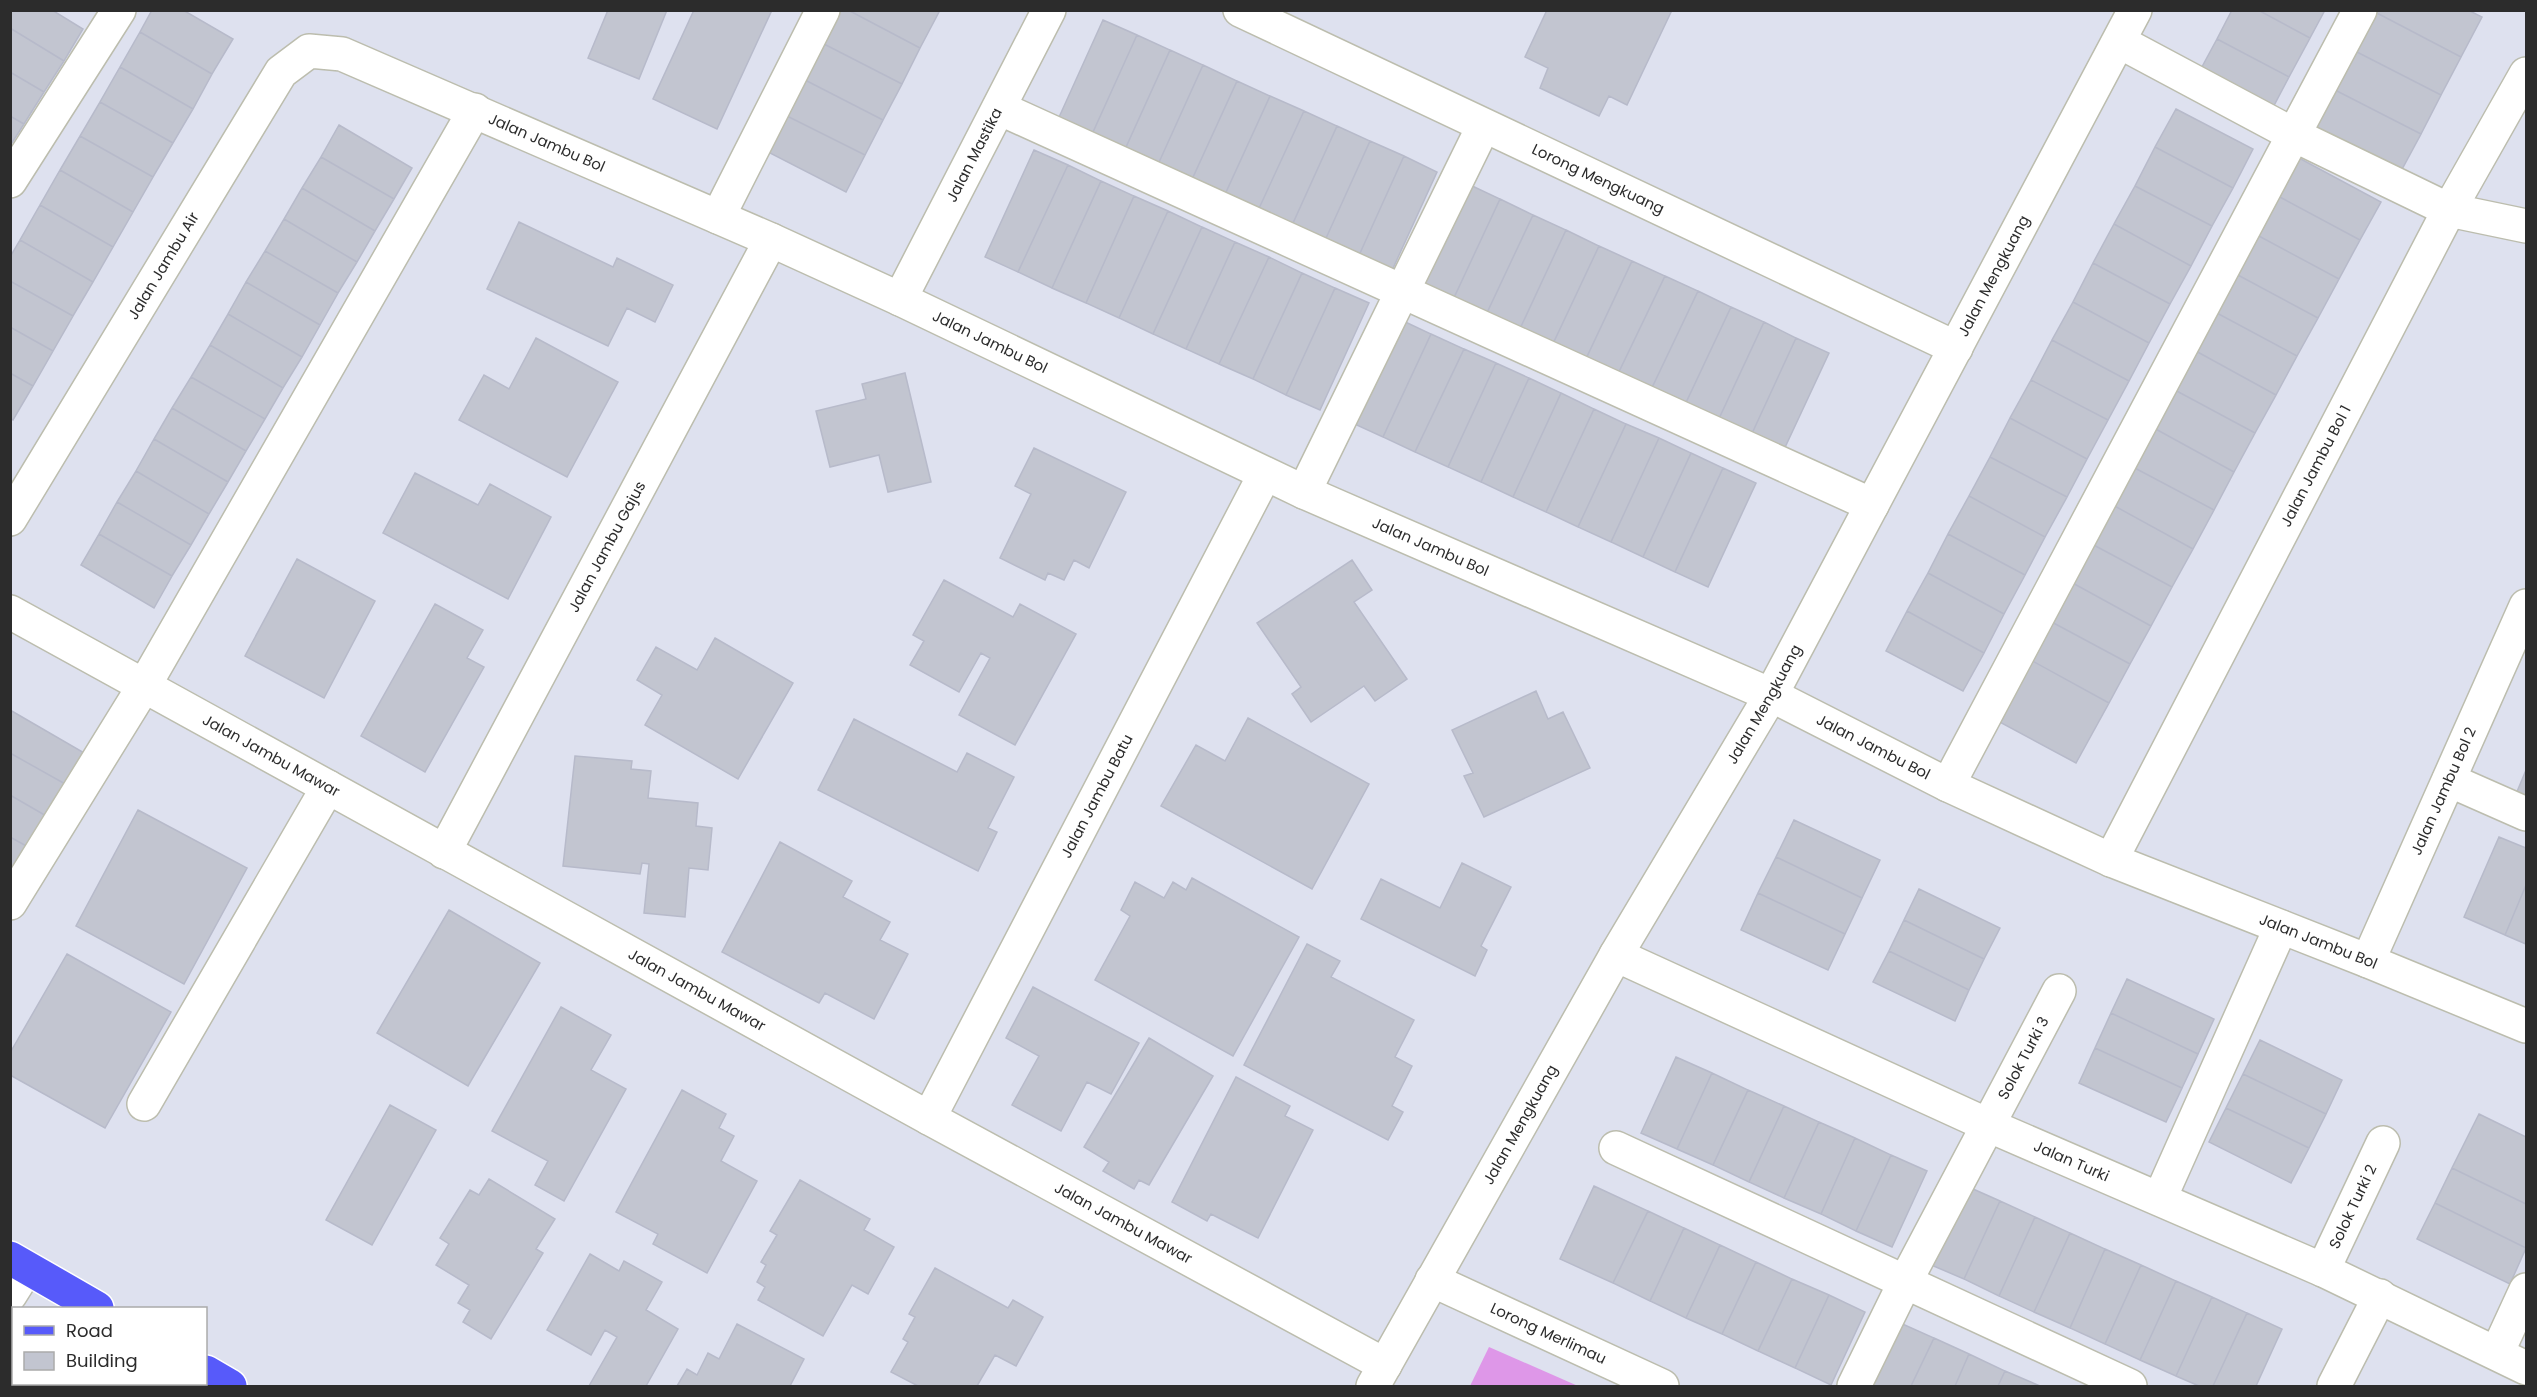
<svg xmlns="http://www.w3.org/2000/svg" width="2537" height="1397" font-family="Poppins,sans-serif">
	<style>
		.green { fill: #de97e8 }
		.building { fill: #c2c5d0; stroke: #b7baca; stroke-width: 1.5 }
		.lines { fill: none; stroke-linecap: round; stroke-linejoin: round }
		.minor-casing { stroke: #bcbdae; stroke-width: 36 }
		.major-casing { stroke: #fff; stroke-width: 36 }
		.minor { stroke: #fff; stroke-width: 33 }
		.major { stroke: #575afa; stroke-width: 33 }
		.labels { text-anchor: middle; stroke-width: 4.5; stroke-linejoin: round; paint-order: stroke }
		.street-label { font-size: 15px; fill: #2c2c2c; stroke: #fff }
	</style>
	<rect width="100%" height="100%" fill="#dee1ef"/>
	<path class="green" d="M1489,1347L1578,1386H1470Z"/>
	<path class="building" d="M10,10H52L83,29L64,61L10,28Z
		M152,10H183L233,39L212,74L140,32Z
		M608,10H667L639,79L588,58Z
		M694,10H772L717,129L653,99Z
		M841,10H848L920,48L902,84L824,44Z
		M848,10H936L939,12L920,48Z
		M1547,10H1672L1627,105L1609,96L1599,116L1540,88L1548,68L1525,57Z
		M2232,10H2258L2310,38L2289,77L2217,39Z
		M2258,10H2325L2310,38Z
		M2376,10H2468L2482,17L2461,57L2375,12Z
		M2375,12L2461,57L2441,95L2355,51Z
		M1103,20L1137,35L1089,141L1055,126Z
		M10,28L64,61L44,92L10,72Z
		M140,32L212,74L193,109L120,67Z
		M1137,35L1170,50L1122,156L1089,141Z
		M2217,39L2289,77L2269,115L2196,78Z
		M824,44L902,84L883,120L805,80Z
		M1170,50L1203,65L1155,171L1122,156Z
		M2355,51L2441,95L2421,134L2335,90Z
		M1203,65L1237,81L1189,186L1155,171Z
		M120,67L193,109L173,143L100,102Z
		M10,72L44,92L24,124L10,116Z
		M805,80L883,120L865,155L787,116Z
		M1237,81L1270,96L1222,201L1189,186Z
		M2335,90L2421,134L2400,173L2315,128Z
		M1270,96L1304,111L1255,217L1222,201Z
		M100,102L173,143L153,177L80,136Z
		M2176,109L2253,149L2233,188L2155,147Z
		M1304,111L1337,126L1289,232L1255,217Z
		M10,116L24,124L10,146Z
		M787,116L865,155L846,192L768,152Z
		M339,125L412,168L394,199L321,157Z
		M1337,126L1370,141L1322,247L1289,232Z
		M80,136L153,177L133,212L60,170Z
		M1370,141L1404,156L1356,262L1322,247Z
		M2155,147L2233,188L2212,226L2135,186Z
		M1034,150L1068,165L1018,272L985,257Z
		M1404,156L1437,172L1389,277L1356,262Z
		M321,157L394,199L375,231L302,188Z
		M2299,158L2381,202L2360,240L2278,196Z
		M1068,165L1101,181L1052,288L1018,272Z
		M60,170L133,212L113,247L40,205Z
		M1101,181L1134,196L1086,303L1052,288Z
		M1468,184L1500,199L1452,302L1419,287Z
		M2135,186L2212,226L2191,266L2114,224Z
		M302,188L375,231L357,262L284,219Z
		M1134,196L1168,211L1119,318L1086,303Z
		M2278,196L2360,240L2339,279L2257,235Z
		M1500,199L1533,215L1485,317L1452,302Z
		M40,205L113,247L93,282L20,240Z
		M1168,211L1202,227L1153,334L1119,318Z
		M1533,215L1566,230L1518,333L1485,317Z
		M284,219L357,262L338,293L265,251Z
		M519,222L613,267L617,258L673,285L655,322L627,308L608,346L487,289Z
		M2114,224L2191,266L2170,304L2093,263Z
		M1202,227L1235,242L1186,349L1153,334Z
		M1566,230L1599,246L1551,348L1518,333Z
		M2257,235L2339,279L2318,318L2236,274Z
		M20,240L93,282L73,316L10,281V257Z
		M1235,242L1269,257L1219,364L1186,349Z
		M1599,246L1632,261L1584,363L1551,348Z
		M265,251L338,293L320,325L246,282Z
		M1269,257L1302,273L1253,379L1219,364Z
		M1632,261L1665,276L1616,378L1584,363Z
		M2093,263L2170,304L2149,343L2073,302Z
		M1302,273L1335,288L1286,395L1253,379Z
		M2236,274L2318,318L2297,356L2215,312Z
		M1665,276L1698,291L1649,394L1616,378Z
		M10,281L73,316L53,351L10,327Z
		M246,282L320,325L302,357L228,314Z
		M1335,288L1369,303L1320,410L1286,395Z
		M1698,291L1731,307L1683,409L1649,394Z
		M2073,302L2149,343L2129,381L2052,340Z
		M1731,307L1764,322L1716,425L1683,409Z
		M2215,312L2297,356L2276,395L2194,350Z
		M228,314L302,357L283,388L210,345Z
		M1399,319L1431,334L1383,437L1350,422Z
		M1764,322L1796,338L1749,440L1716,425Z
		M10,327L53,351L33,386L10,373Z
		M1431,334L1464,349L1415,452L1383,437Z
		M536,338L618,382L567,477L459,420L484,375L509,389Z
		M1796,338L1829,353L1781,456L1749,440Z
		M2052,340L2129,381L2108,420L2031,380Z
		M210,345L283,388L265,419L191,377Z
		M1464,349L1496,363L1448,467L1415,452Z
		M2194,350L2276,395L2255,433L2173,389Z
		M1496,363L1529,378L1481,482L1448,467Z
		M10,373L33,386L13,420L10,418Z
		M905,373L931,482L888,492L879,455L830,467L816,411L866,399L862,384Z
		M191,377L265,419L246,451L172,408Z
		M1529,378L1561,393L1513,497L1481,482Z
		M2031,380L2108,420L2087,459L2010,418Z
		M2173,389L2255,433L2234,472L2152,427Z
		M1561,393L1594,409L1546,512L1513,497Z
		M172,408L246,451L228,482L154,439Z
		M1594,409L1626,424L1578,527L1546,512Z
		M2010,418L2087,459L2067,497L1990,457Z
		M1626,424L1659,438L1611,542L1578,527Z
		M2152,427L2234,472L2214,510L2131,466Z
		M1659,438L1691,453L1643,557L1611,542Z
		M154,439L228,482L209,514L136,471Z
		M1034,448L1126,492L1089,568L1074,560L1064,580L1048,573L1045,580L1000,558L1031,494L1015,486Z
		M1691,453L1723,468L1675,572L1643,557Z
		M1990,457L2067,497L2045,537L1969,496Z
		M2131,466L2214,510L2193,549L2111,504Z
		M1723,468L1756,483L1708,587L1675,572Z
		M136,471L209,514L191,545L117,502Z
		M415,473L478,505L490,484L551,517L508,599L383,533Z
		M1969,496L2045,537L2025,575L1948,534Z
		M117,502L191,545L172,576L99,534Z
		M2111,504L2193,549L2172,587L2090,543Z
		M99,534L172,576L154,608L81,565Z
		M1948,534L2025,575L2004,614L1928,573Z
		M2090,543L2172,587L2151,626L2069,581Z
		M297,559L375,601L324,698L245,656Z
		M1352,560L1372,590L1354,602L1407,679L1375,701L1364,686L1311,722L1292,694L1301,687L1257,623Z
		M1928,573L2004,614L1984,653L1907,611Z
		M944,580L1013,617L1020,604L1076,634L1015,745L959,715L990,658L981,653L959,692L910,665L924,641L913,635Z
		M2069,581L2151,626L2130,664L2048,620Z
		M435,604L483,630L467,658L484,667L425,772L361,736Z
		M1907,611L1984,653L1963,691L1886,651Z
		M2048,620L2130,664L2109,703L2027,658Z
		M715,638L793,683L738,779L645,725L662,695L637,680L656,647L697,670Z
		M2027,658L2109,703L2076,763L1994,719Z
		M1536,691L1548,719L1563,712L1590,768L1484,817L1464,776L1473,773L1452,730Z
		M10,710L86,754L67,785L10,753Z
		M1248,718L1369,784L1312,889L1161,806L1196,745L1225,761Z
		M854,719L957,772L967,753L1014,777L988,828L997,832L978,871L818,790Z
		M10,753L67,785L48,817L10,795Z
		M575,756L632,761L631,769L651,771L648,798L698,803L696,826L712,828L708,870L689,868L685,917L644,913L649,864L642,863L640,874L563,866Z
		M2526,770V798L2516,794Z
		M10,795L48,817L30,848L10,837Z
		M138,810L247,868L184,984L76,926Z
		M1794,820L1880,860L1862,898L1776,857Z
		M10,837L30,848L10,879Z
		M2499,837L2526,848V885L2505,935L2464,917Z
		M780,842L852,881L843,897L890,922L880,940L908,954L874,1019L825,993L819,1003L722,952Z
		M1776,857L1862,898L1845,934L1758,893Z
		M1462,863L1511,887L1481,946L1487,950L1475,976L1361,919L1381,879L1440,908Z
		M1192,878L1299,937L1233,1056L1095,980L1130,916L1121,910L1135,882L1164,898L1173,882L1186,890Z
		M2526,885V944L2505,935Z
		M1919,889L2000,928L1984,959L1904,920Z
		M1758,893L1845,934L1828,970L1741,930Z
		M449,910L540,963L468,1086L377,1033Z
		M1904,920L1984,959L1969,990L1889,951Z
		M1307,944L1340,961L1331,977L1414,1020L1395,1057L1412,1066L1392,1106L1403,1112L1388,1140L1244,1065Z
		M1889,951L1969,990L1955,1021L1873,982Z
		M67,954L171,1012L105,1128L10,1075V1053Z
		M2127,979L2214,1019L2198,1054L2111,1013Z
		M1033,987L1139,1043L1111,1094L1087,1082L1061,1131L1012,1105L1039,1056L1006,1038Z
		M561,1007L611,1035L591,1070L626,1089L564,1201L535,1185L548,1161L492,1131Z
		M2111,1013L2198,1054L2182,1088L2095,1048Z
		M1149,1038L1213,1076L1149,1185L1139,1180L1134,1189L1103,1171L1109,1162L1084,1147Z
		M2260,1040L2342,1080L2326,1114L2243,1074Z
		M2095,1048L2182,1088L2166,1122L2079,1083Z
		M1676,1057L1712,1073L1677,1149L1641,1133Z
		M1712,1073L1748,1090L1713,1165L1677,1149Z
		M2243,1074L2326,1114L2309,1148L2226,1108Z
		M1236,1077L1290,1106L1285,1116L1313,1130L1258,1238L1211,1214L1207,1221L1172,1202Z
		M682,1090L726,1114L719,1128L734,1136L721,1161L757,1181L707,1273L653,1244L658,1234L616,1212Z
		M1748,1090L1784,1106L1749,1182L1713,1165Z
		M390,1105L436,1130L372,1245L326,1220Z
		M1784,1106L1819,1122L1784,1198L1749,1182Z
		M2226,1108L2309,1148L2291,1183L2209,1142Z
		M2479,1114L2526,1137V1204L2452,1168Z
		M1819,1122L1855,1138L1821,1214L1784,1198Z
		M1855,1138L1891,1155L1856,1231L1821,1214Z
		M1891,1155L1927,1171L1892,1247L1856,1231Z
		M2452,1168L2526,1204V1248L2435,1203Z
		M489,1179L555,1219L536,1249L543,1253L491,1339L463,1322L470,1310L458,1303L469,1285L436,1265L449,1244L440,1238L470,1190L479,1195Z
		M800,1180L870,1219L864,1230L894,1247L868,1294L852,1285L823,1336L758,1300L765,1287L757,1282L766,1265L761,1262L777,1235L770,1231Z
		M1964,1185L2000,1201L1964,1279L1929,1264Z
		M1594,1186L1648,1211L1613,1283L1560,1259Z
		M2000,1201L2035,1217L1999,1296L1964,1279Z
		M2435,1203L2526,1248L2510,1284L2417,1239Z
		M1648,1211L1684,1228L1650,1301L1613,1283Z
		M2035,1217L2070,1233L2034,1312L1999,1296Z
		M1684,1228L1720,1245L1686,1318L1650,1301Z
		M2070,1233L2105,1249L2070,1328L2034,1312Z
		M1720,1245L1756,1262L1722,1334L1686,1318Z
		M2105,1249L2141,1265L2105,1344L2070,1328Z
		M590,1254L619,1271L624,1261L662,1282L646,1310L678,1329L646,1386H589L617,1337L605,1330L591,1355L547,1330Z
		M1756,1262L1792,1279L1758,1351L1722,1334Z
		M2141,1265L2176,1281L2140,1360L2105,1344Z
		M935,1268L1008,1308L1013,1300L1043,1317L1016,1366L995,1355L977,1386H918L891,1372L908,1342L903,1339L915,1317L909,1314Z
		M1792,1279L1829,1295L1795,1368L1758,1351Z
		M2176,1281L2212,1297L2176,1376L2140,1360Z
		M1829,1295L1865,1312L1831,1385L1795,1368Z
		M2212,1297L2247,1313L2213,1386H2199L2176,1376Z
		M2247,1313L2282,1329L2256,1386H2213Z
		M1898,1322L1934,1338L1911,1386H1868Z
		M737,1324L804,1359L790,1386H677L687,1369L697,1375L708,1353L719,1359Z
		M1934,1338L1969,1354L1955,1386H1911Z
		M1969,1354L2005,1371L1998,1386H1955Z
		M2005,1371L2040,1386H1998Z"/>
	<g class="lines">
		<g class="minor-casing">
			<g id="minor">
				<path id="s1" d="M1240,10L1956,348"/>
				<path d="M2120,42L2294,135L2449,210L2526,226"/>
				<path d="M999,108L1872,505"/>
				<path d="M10,181L119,10"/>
				<path d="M718,217L823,10"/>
				<path id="s2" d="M900,299L1049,10"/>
				<path d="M1304,492L1483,127"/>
				<path id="s3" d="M10,519L281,72L309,51L342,54L771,240L900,299L1304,492L1771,695L1948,785L2111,860L2368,961L2526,1026"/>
				<path id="s4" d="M10,612L929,1118L1385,1365"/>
				<path d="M2449,780L2526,814"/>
				<path d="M1948,785L2360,10"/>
				<path id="s5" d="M444,852L771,240"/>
				<path id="s6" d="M2111,860L2449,210L2526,74"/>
				<path d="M10,903L144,686L475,110"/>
				<path id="s7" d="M1616,955L1990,1126L2323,1270L2526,1368"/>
				<path id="s8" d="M2368,961L2526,606"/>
				<path d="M144,1104L328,787"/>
				<path id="s9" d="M929,1118L1265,474"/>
				<path d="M1616,1148L2130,1386"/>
				<path d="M2160,1198L2281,927"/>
				<path id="s10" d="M2323,1270L2383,1143"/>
				<path id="s11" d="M1432,1280L1662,1386"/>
				<path d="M10,1295L27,1268"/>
				<path d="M2497,1353L2526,1290"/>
				<path id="s12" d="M1373,1386L1616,955L1771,695L2135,10"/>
				<path id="s13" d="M1854,1386L1905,1282L2059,991"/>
				<path d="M2334,1386L2380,1296"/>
			</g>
		</g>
		<g class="major-casing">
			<path id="major" d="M10,1258L97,1308
				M206,1372L230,1386"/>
		</g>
		<use href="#minor" class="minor"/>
		<use href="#major" class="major"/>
	</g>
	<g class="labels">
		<g class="street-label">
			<text dy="5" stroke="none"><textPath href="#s3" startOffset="814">Jalan Jambu Bol</textPath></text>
			<text dy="5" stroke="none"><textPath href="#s2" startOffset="162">Jalan Mastika</textPath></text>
			<text dy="5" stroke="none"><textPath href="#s1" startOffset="396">Lorong Mengkuang</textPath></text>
			<text dy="5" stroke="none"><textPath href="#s3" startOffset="296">Jalan Jambu Air</textPath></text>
			<text dy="5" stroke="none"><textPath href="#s12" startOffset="1272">Jalan Mengkuang</textPath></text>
			<text dy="5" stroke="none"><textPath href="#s3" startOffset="1300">Jalan Jambu Bol</textPath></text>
			<text dy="5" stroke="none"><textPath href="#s6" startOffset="444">Jalan Jambu Bol 1</textPath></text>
			<text dy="5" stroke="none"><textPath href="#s5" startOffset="346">Jalan Jambu Gajus</textPath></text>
			<text dy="5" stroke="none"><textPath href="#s3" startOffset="1786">Jalan Jambu Bol</textPath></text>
			<text dy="5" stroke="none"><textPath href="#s12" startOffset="786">Jalan Mengkuang</textPath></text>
			<text dy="5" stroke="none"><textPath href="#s3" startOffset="2272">Jalan Jambu Bol</textPath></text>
			<text dy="5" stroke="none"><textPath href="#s4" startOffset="298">Jalan Jambu Mawar</textPath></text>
			<text dy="5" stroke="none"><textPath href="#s8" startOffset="186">Jalan Jambu Bol 2</textPath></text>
			<text dy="5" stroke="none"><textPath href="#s9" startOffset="363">Jalan Jambu Batu</textPath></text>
			<text dy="5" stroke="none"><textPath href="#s3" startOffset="2758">Jalan Jambu Bol</textPath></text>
			<text dy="5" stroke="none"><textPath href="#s4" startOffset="784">Jalan Jambu Mawar</textPath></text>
			<text dy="5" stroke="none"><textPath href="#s13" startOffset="369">Solok Turki 3</textPath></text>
			<text dy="5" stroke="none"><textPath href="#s12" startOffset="300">Jalan Mengkuang</textPath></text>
			<text dy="5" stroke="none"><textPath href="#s7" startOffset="500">Jalan Turki</textPath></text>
			<text dy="5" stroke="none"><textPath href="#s10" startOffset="70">Solok Turki 2</textPath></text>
			<text dy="5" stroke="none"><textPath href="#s4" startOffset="1270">Jalan Jambu Mawar</textPath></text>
			<text dy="5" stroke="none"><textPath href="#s11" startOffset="128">Lorong Merlimau</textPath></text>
		</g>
	</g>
	<rect width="2537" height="1397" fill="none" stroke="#2c2c2c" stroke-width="24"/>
	<rect x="12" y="1307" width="195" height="78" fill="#ffffff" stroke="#ababab" stroke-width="1.5"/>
	<rect x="24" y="1326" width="30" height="9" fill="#575afa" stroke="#ababab" stroke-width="1.5"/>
	<text x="66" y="1337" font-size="18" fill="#2c2c2c">Road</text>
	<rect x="24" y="1352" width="30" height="18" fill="#c2c5d0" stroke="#ababab" stroke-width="1.5"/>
	<text x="66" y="1367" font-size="18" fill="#2c2c2c">Building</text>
</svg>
